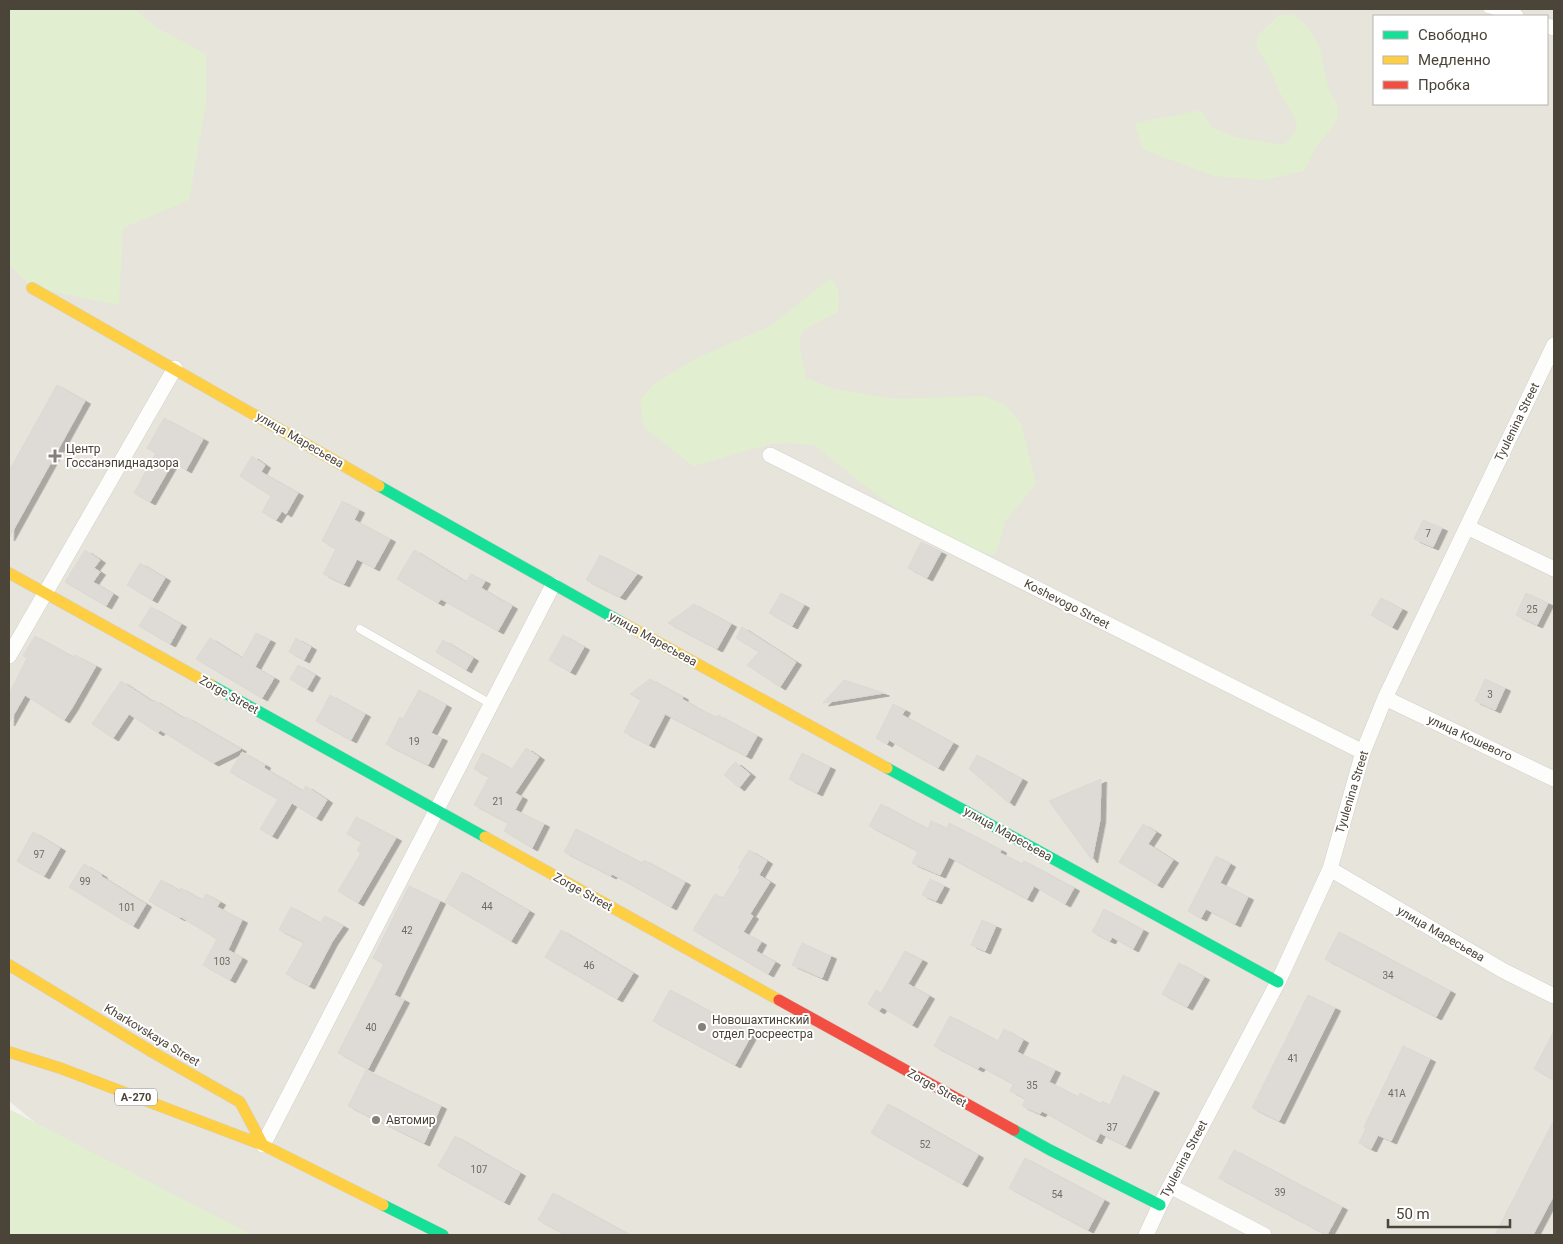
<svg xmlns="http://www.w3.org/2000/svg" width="1563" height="1244" font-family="Roboto,sans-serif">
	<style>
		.residential { fill: #e7e4dc; fill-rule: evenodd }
		.green { fill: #e1eecf }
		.building { fill: #dedbd6; stroke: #dcd9d4; filter: url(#shadow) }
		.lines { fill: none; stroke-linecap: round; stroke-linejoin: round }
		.lane-casing { stroke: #d2d0cb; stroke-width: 9 }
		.street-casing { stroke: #d2d0cb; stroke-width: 16 }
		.fast-casing { stroke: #d3cfc5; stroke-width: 12 }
		.slow-casing { stroke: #d3cfc5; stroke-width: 12 }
		.jam-casing { stroke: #d3cfc5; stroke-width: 12 }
		.lane { stroke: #fdfdfc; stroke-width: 8 }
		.street { stroke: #fdfdfc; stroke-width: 15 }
		.fast { stroke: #16e098; stroke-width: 11 }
		.slow { stroke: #ffcf43; stroke-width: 11 }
		.jam { stroke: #f24e42; stroke-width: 11 }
		.poi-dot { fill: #868178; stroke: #fff; stroke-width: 2 }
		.labels { text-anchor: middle; stroke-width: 4; stroke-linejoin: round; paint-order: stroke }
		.number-label { font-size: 10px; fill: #706a61 }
		.shield { fill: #fff; stroke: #817c74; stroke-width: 1 }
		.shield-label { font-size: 11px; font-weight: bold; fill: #4b4439 }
		.street-label { font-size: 12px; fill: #4b4439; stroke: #fff }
		.poi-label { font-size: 12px; fill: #4b4439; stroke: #fff; text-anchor: start }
	</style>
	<defs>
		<filter id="shadow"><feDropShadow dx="5.5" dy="3" stdDeviation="0" flood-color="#0004"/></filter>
	</defs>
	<rect width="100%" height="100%" fill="#f4f2ee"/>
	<path class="residential" d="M9,9H1554V1235H171L9,1101ZM1374,16H1547V104H1374Z"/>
	<path class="green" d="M9,9H135L156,27L206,54V104L189,200L123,228L119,305L32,288L9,264Z
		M1279,15H1293L1306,25L1320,48L1329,91L1337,104L1338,117L1330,131L1316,147L1304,171L1265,180L1214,176L1142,149L1135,123L1201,110L1212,128L1236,137L1284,145L1294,134L1297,122L1279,91L1268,65L1256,47L1258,35Z
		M831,278L839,291L838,312L803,330L799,343L806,378L834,389L896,399L985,396L1005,405L1021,423L1036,484L1005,521L1000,541L994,556L966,546L904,514L861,483L816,446L790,443L771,444L693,466L644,427L640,400L654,384L693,360L772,325Z
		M9,1109L252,1235H9Z"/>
	<path class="building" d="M57,385L85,401L9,538V471Z
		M164,418L203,439L186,470L173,462L150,502L134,493L156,453L147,448Z
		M252,456L265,465L261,472L298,493L286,514L282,511L276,520L262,512L271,496L240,476Z
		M342,501L359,510L354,520L390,539L374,568L357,559L344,584L323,574L336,549L322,541Z
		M1423,520L1442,528L1433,547L1414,539Z
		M921,542L941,552L927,578L908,568Z
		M85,550L100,560L94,568L100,572L93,582L113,594L106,606L65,582Z
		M414,550L466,582L471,574L485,581L481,588L512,606L498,631L441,599L438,603L397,579Z
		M600,555L637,574L620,597L586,580Z
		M140,563L165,578L152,600L127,585Z
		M781,593L804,605L792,626L769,613Z
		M1526,593L1548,603L1537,625L1516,615Z
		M1381,598L1402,609L1392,627L1371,615Z
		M694,604L731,624L717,649L668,623Z
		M151,607L181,624L170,644L139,626Z
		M742,627L796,662L780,687L747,665L759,652L736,638Z
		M256,633L270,640L255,667L274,678L262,698L196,659L210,638L242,658Z
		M563,635L584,647L570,672L549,660Z
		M35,636L73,657L75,655L96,666L72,708L64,720L25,695L9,723V694L27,658L23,656Z
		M296,638L311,647L304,660L289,652Z
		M443,640L473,658L466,670L436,652Z
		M298,665L315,675L307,689L290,679Z
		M650,679L683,697L682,699L704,712V711L716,717L718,715L757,736L746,756L665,714L649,745L624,732L641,700L630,694Z
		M1485,679L1505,688L1495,710L1475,701Z
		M844,680L884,693L823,703Z
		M121,681L153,702L154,700L185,719L186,717L241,749L213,763L160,730L158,733L129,714L113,738L92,724Z
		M419,690L446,705L431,733L442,738L428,765L386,744L400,717L403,719Z
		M330,695L365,714L351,740L316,721Z
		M893,704L905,710L902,715L953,743L938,768L889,740L887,744L876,738Z
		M526,748L539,757L515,793L522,797L515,810L544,824L532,848L504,831L508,823L474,805L489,777L474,769L482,753L512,769Z
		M242,752L265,765L264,768L303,791L306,786L327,800L316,818L292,803L272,836L260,829L278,799L230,772Z
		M802,753L830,767L817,793L789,779Z
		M977,755L1022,779L1009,803L969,769Z
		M735,762L750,774L739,788L724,775Z
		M1101,779L1100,820L1092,860L1049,801Z
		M881,804L928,829L931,821L947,828L949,823L1001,850L1000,853L1022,864L1024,861L1074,888L1065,904L1034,886L1027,899L949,857L940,875L912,863L918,851L869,826Z
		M356,817L396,838L358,903L338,891L361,853L357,851L362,842L347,834Z
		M1143,824L1156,832L1148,844L1173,860L1157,885L1119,862Z
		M576,829L642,863L644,860L685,882L671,907L612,874L611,876L564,852Z
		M33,832L60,848L44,876L17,861Z
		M749,850L767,861L759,875L770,882L750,914L753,916L743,932L761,942L756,951L775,962L768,974L693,930L715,894L723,898L741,869L738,868Z
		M1216,856L1230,864L1220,883L1248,897L1235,924L1206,909L1201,918L1188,911Z
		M84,864L102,875L101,876L146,904L133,926L69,887Z
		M462,872L529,911L511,941L445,902Z
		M930,879L944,886L936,901L922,895Z
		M161,880L180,891L181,888L202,900L206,894L220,902L217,907L242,920L228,950L242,958L230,980L203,965L217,939L181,917L180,918L149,901Z
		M409,886L440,901L394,995L404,1000L368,1069L338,1053L384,964L373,958Z
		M291,907L320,923L325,916L343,926L332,942L309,986L286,974L304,942L279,930Z
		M1104,909L1143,930L1133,949L1112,937L1110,941L1092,932Z
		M982,920L996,926L985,951L971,945Z
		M561,930L633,973L617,999L545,957Z
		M1339,932L1450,991L1436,1017L1325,959Z
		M802,943L831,956L822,978L792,965Z
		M905,951L922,960L908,984L929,996L912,1025L882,1007L879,1011L868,1004L876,990L881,993Z
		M1179,963L1204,977L1187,1007L1162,994Z
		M670,990L752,1034L735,1065L653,1021Z
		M1308,995L1335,1008L1279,1121L1252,1108Z
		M950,1016L998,1041L1004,1029L1023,1040L1017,1052L1055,1070L1049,1082L1078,1097L1080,1093L1101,1104L1102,1101L1110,1105L1123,1075L1154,1090L1125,1146L1100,1133L1096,1141L1042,1111L1040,1114L1022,1106L1026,1099L1010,1091L1013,1084L980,1066L978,1069L934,1046Z
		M1554,1031V1080L1534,1069Z
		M1403,1046L1430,1059L1391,1141L1378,1135L1371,1149L1359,1143L1366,1128L1364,1127Z
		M366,1070L441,1106L424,1143L348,1106Z
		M888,1104L978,1155L962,1184L871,1133Z
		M1554,1120V1195L1533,1235H1495Z
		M455,1136L520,1173L504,1202L438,1166Z
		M1234,1150L1342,1207L1327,1235L1219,1178Z
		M1025,1158L1104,1200L1088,1230L1009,1188Z
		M553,1193L630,1235H566L538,1220Z"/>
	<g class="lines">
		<g class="lane-casing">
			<path id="lane" d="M1488,9L1504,13
				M360,629L491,704"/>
		</g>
		<g class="street-casing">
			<path id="street" d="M1504,13L1516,16
				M1547,26L1554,28
				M770,455L1363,752
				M1467,527L1554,569
				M9,656L175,368
				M1385,698L1554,779
				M1330,869L1504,971L1554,996
				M263,1145L553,585
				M1170,1186L1264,1235
				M1146,1235L1160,1205L1278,982L1330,869L1363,752L1385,698L1554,345"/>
		</g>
		<g class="fast-casing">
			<path id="fast" d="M379,486L621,622
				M211,685L485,837
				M887,768L1278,982
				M1014,1130L1050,1150L1160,1205
				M383,1205L443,1235"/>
		</g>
		<g class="slow-casing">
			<path id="slow" d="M32,288L379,486
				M9,573L211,685
				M621,622L887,768
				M485,837L779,1000
				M9,965L154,1053L240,1102L263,1145
				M9,1052L60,1068L263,1145L383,1205"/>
		</g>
		<g class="jam-casing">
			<path id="jam" d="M779,1000L1014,1130"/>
		</g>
		<use href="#lane" class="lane"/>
		<use href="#street" class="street"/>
		<use href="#fast" class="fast"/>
		<use href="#slow" class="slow"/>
		<use href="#jam" class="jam"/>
	</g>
	<g class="poi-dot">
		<path d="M52.5 448.5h5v5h5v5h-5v5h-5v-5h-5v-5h5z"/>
		<circle cx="702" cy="1027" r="5"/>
		<circle cx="376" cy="1120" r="5"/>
	</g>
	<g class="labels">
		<g class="number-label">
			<text x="1428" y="537">7</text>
			<text x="1532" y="613">25</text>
			<text x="1490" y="698">3</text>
			<text x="414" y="745">19</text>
			<text x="498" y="805">21</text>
			<text x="39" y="858">97</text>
			<text x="85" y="885">99</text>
			<text x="487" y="910">44</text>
			<text x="127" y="911">101</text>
			<text x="407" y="934">42</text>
			<text x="222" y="965">103</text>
			<text x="589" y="969">46</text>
			<text x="1388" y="979">34</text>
			<text x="371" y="1031">40</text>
			<text x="1293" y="1062">41</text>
			<text x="1032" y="1089">35</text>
			<text x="1397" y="1097">41А</text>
			<text x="1112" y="1131">37</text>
			<text x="925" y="1148">52</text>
			<text x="479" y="1173">107</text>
			<text x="1280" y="1196">39</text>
			<text x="1057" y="1198">54</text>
		</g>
		<rect class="shield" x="115" y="1088.5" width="42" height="17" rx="4"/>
		<g class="shield-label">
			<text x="136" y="1101">А-270</text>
		</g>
		<g class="street-label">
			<text transform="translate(1517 422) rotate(-64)" y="4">Tyulenina Street</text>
			<text transform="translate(300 440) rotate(30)" y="4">улица Маресьева</text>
			<text transform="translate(1067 604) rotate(27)" y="4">Koshevogo Street</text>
			<text transform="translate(653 639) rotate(29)" y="4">улица Маресьева</text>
			<text transform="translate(229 695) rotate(29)" y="4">Zorge Street</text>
			<text transform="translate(1470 738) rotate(25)" y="4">улица Кошевого</text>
			<text transform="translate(1352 792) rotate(-73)" y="4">Tyulenina Street</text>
			<text transform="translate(1008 834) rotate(29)" y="4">улица Маресьева</text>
			<text transform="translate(583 892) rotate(29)" y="4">Zorge Street</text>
			<text transform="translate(1441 934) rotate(30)" y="4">улица Маресьева</text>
			<text transform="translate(152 1035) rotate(31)" y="4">Kharkovskaya Street</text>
			<text transform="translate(937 1088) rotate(29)" y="4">Zorge Street</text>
			<text transform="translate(1184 1159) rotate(-62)" y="4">Tyulenina Street</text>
		</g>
		<g class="poi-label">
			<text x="66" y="453">Центр<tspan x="66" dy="14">Госсанэпиднадзора</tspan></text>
			<text x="712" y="1024">Новошахтинский<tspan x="712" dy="14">отдел Росреестра</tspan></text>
			<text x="386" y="1124">Автомир</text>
		</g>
	</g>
	<rect width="1563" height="1244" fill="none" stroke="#4b4439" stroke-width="20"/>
	<rect x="1373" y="15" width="175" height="90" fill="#ffffff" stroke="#b7b4b0"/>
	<rect x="1383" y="31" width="25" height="8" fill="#16e098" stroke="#b7b4b0"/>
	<text x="1418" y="40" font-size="15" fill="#4b4439">Свободно</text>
	<rect x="1383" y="56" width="25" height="8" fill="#ffcf43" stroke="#b7b4b0"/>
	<text x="1418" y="65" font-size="15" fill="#4b4439">Медленно</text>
	<rect x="1383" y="81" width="25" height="8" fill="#f24e42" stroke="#b7b4b0"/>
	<text x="1418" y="90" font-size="15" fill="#4b4439">Пробка</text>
	<path d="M1388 1219v8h122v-8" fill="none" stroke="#4b4439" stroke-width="2.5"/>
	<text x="1396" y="1219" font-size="15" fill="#4b4439" stroke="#ffffff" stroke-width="4" paint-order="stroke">50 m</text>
</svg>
